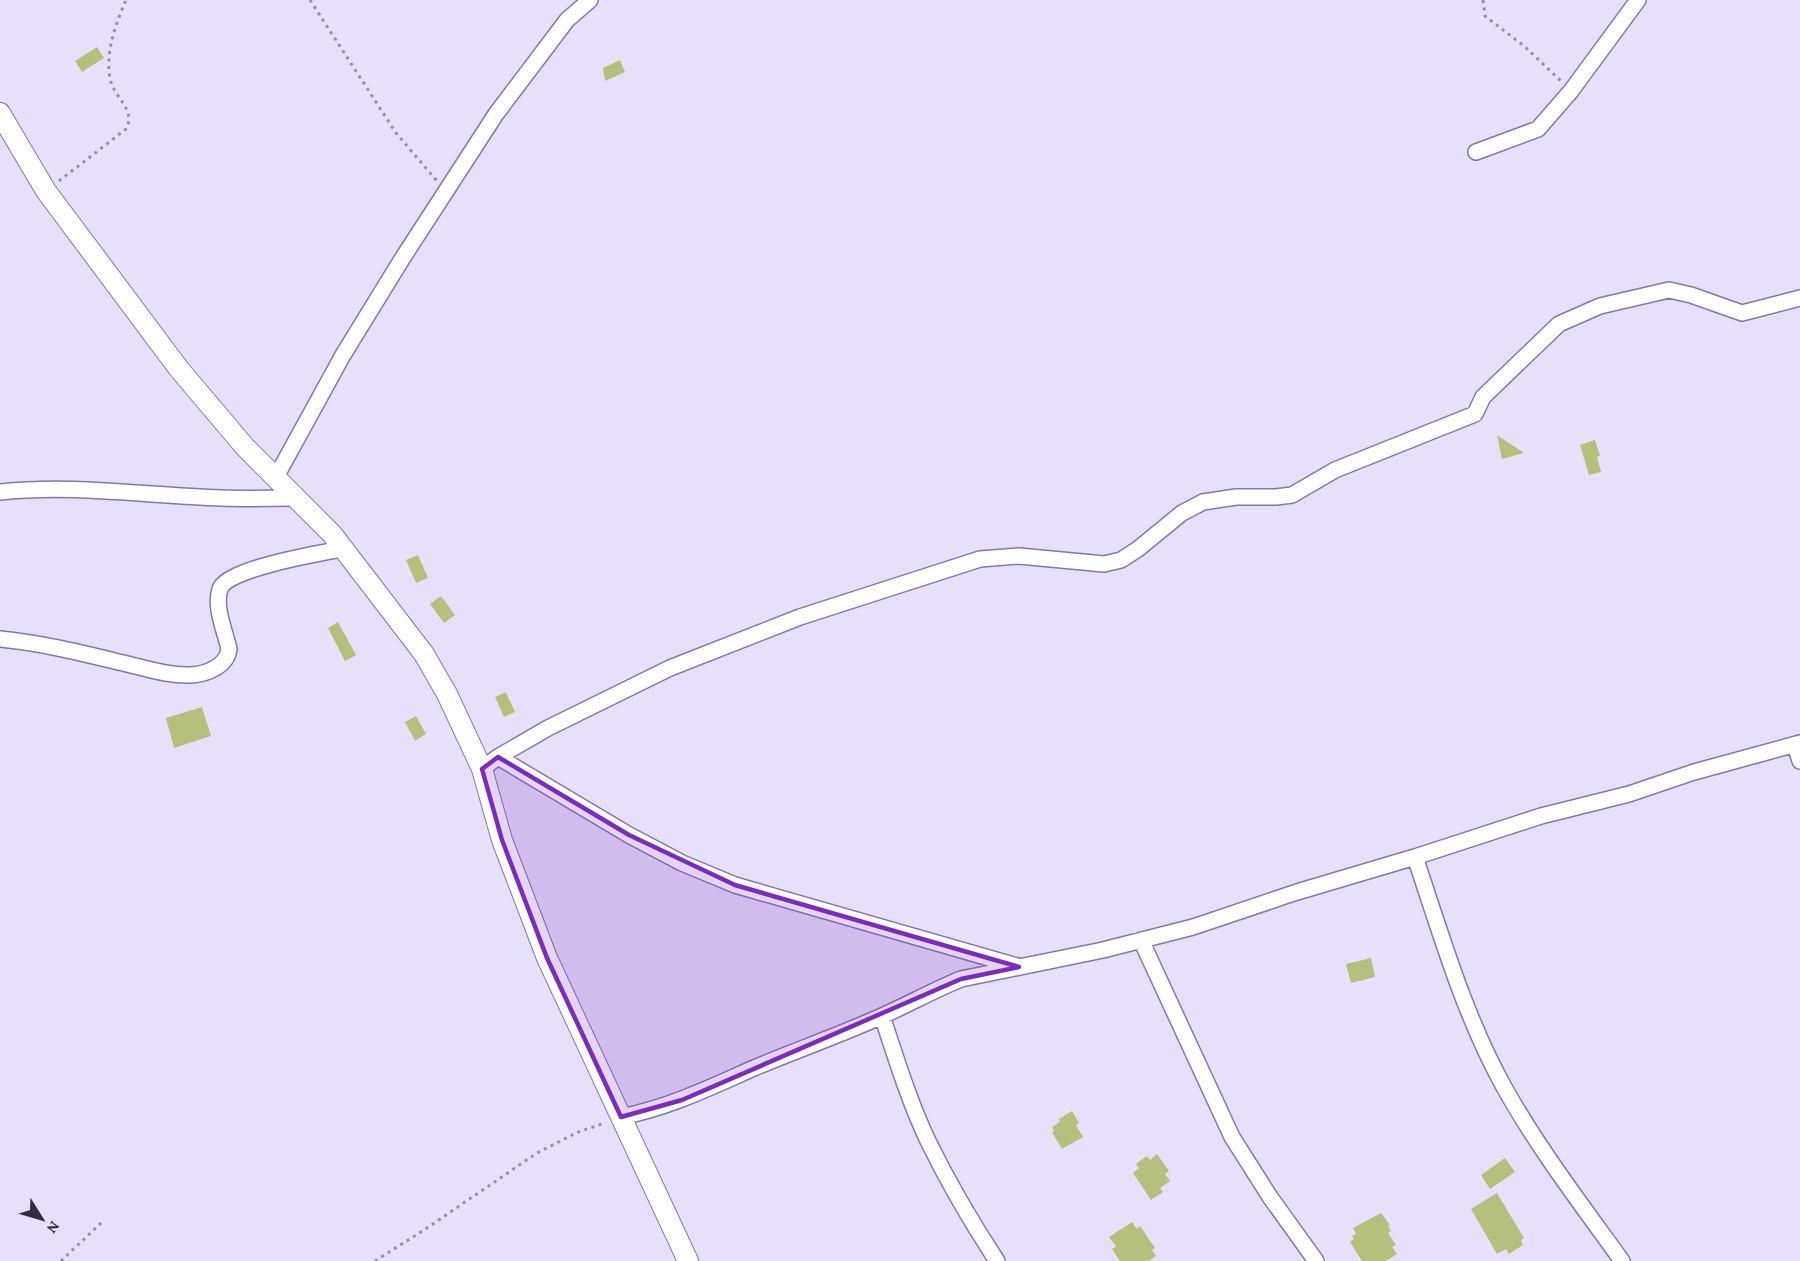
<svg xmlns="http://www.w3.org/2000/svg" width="1800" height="1261" font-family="'Crimson Pro',serif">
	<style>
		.building { fill: #b6c07d }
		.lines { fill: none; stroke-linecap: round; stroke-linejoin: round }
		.minor-casing { stroke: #8576b1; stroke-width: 18 }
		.tertiary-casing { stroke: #8576b1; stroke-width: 22 }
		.path { stroke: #9690aa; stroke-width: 3; stroke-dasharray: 3 4.5; stroke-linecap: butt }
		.minor { stroke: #fff; stroke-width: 15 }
		.tertiary { stroke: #fff; stroke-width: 20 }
		.marked { fill: #7b2cbf; fill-opacity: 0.2; stroke: #7b2cbf; stroke-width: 4.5; stroke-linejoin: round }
	</style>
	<rect width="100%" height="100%" fill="#e6e0fb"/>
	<path class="building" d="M97,47L104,58L82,72L75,61Z
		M620,60L625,72L605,81L603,68Z
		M1497,435L1524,453L1502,459Z
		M1595,440L1600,456L1597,457L1601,472L1589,475L1580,445Z
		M418,555L428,578L416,583L406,560Z
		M441,596L455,615L444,623L430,604Z
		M338,622L356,655L345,661L328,628Z
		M506,692L515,712L504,717L495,697Z
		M202,707L211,736L174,748L166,718Z
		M416,716L426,734L415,741L405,722Z
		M1371,958L1375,977L1351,983L1346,964Z
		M1072,1111L1079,1123L1076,1125L1083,1137L1062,1149L1052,1132L1054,1131L1052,1127L1060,1122L1059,1119Z
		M1157,1154L1169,1171L1165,1174L1170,1181L1160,1188L1163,1192L1151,1200L1133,1173L1139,1168L1136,1164L1147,1156L1150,1160Z
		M1505,1158L1515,1172L1490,1189L1481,1175Z
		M1497,1193L1524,1238L1521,1240L1523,1245L1509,1254L1506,1249L1497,1254L1471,1209Z
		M1381,1213L1390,1225L1388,1226L1391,1231L1388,1233L1396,1245L1392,1247L1397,1254L1386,1261H1362L1350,1242L1354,1239L1352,1236L1356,1234L1353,1228Z
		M1132,1222L1137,1229L1140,1226L1155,1248L1152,1250L1156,1256L1149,1261H1120L1112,1249L1116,1246L1109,1237Z"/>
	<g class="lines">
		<g class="minor-casing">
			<path id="minor" d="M1476,152L1538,129L1571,91L1638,0
				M276,477L343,355L402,259L496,114L567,20L590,0
				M0,492C74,484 148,496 222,498C247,499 272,498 296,498
				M0,639C43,643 85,654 127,664C148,669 169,676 191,675C207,674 227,666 229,649C225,631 214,607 220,589C226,569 320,553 342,549
				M1795,745L1800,761
				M498,757L629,835L682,863L735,885L1017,966
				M482,769L498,757L548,728L670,668L800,617L980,559L1019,556L1104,564L1121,560L1138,549L1182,513L1203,502L1236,497H1276L1292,495L1335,470L1475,414L1483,397L1559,324L1600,306L1669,290L1691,295L1742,313L1800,298
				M1415,857C1441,934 1464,1015 1504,1087C1538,1148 1581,1204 1622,1261
				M1141,940L1232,1137L1270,1197L1316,1261
				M882,1016C896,1058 909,1101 928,1141C948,1182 972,1223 997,1261
				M621,1117C670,1107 709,1088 754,1068C797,1050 840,1035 882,1016C909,1004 934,990 961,979L1103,950L1193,927L1297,892L1415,857L1541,816L1629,794L1694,772L1800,743"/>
		</g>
		<g class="tertiary-casing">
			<path id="tertiary" d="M0,113L46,191L179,369L245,447L332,534L424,654L447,694L482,769L502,840L547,958L688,1261"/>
		</g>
		<path class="path" d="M310,0L396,133L437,181
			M1483,0L1485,16L1524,46L1561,81
			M59,181L126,129C137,110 113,97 110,78C105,53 116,23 126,0
			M61,1261L103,1221
			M375,1261L424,1230L537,1153L578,1132L605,1123"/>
		<use href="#minor" class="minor"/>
		<use href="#tertiary" class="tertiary"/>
	</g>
	<path class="marked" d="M498,757L629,835L735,885L1019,967L961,979L682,1100L621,1117L547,958L502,840L482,769Z"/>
	<g transform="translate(42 1219) rotate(127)" stroke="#e6e0fb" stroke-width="4.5" paint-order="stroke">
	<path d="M0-4.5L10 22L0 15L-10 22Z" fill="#312b44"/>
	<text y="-9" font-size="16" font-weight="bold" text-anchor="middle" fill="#312b44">N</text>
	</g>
</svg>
